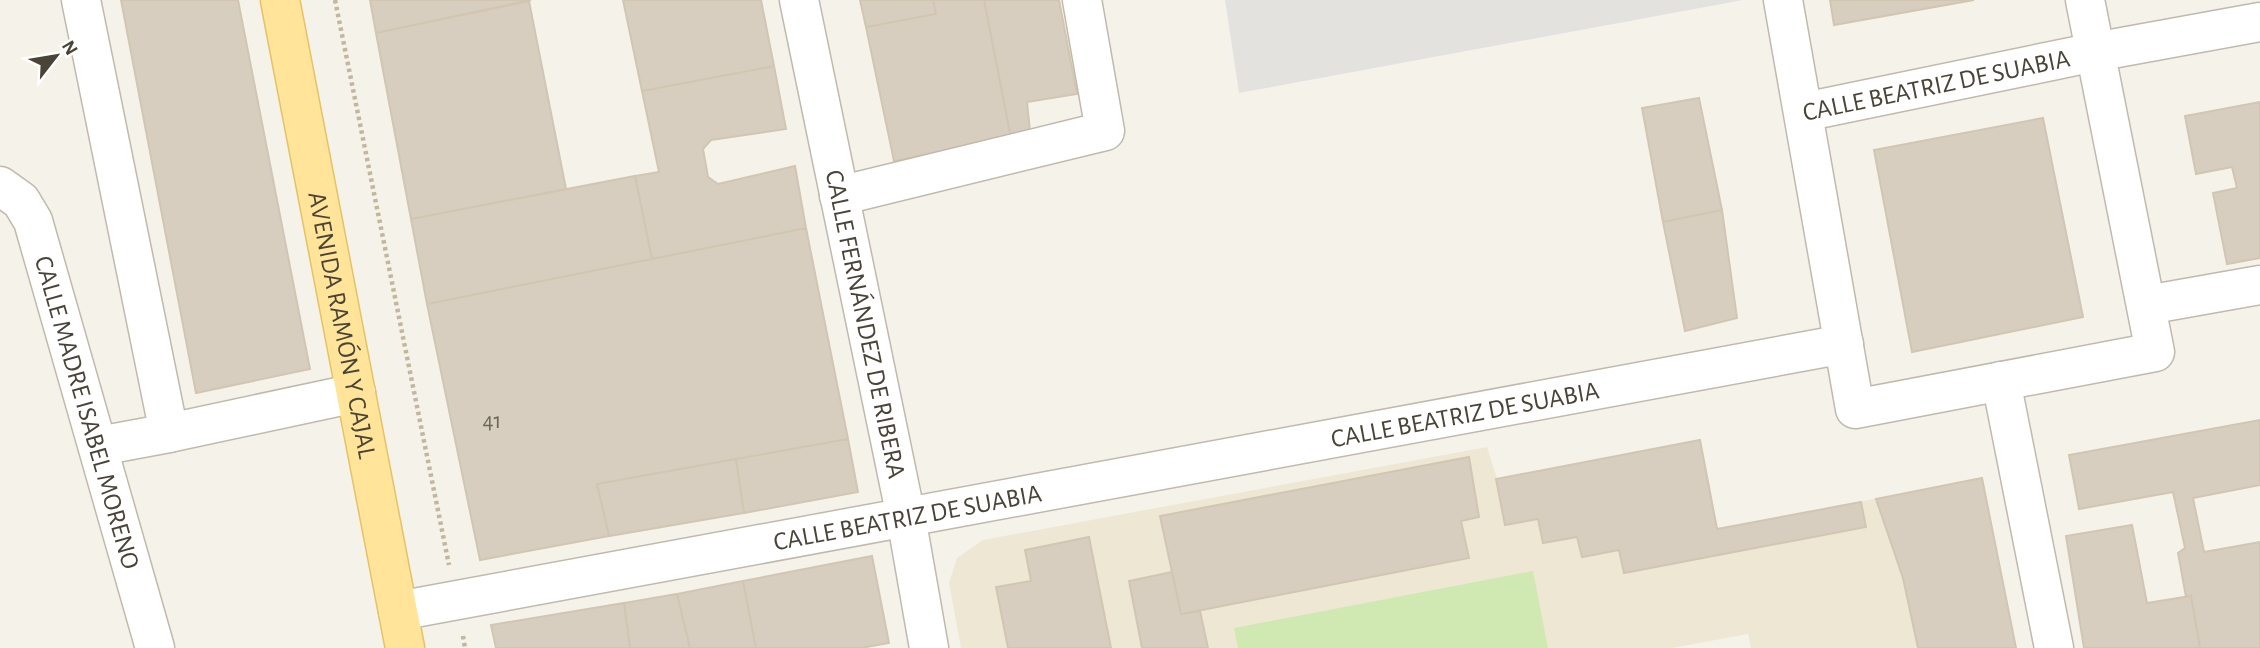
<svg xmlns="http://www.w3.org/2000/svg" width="2260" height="648" font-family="'Alegreya Sans',sans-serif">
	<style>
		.education { fill: #eee7d4 }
		.green { fill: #d0e9b2 }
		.parking { fill: #e4e2de }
		.building { fill: #d7cebf; stroke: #d2c6b2; stroke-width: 2 }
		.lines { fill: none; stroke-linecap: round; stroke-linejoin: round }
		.minor-casing { stroke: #c1baac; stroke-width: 41 }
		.major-casing { stroke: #e6c267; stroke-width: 41 }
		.path { stroke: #c3b69d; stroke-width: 4.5; stroke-dasharray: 3.5 3.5; stroke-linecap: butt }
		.minor { stroke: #fff; stroke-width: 38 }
		.major { stroke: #ffe499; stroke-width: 38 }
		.labels { text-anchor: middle; stroke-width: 6; stroke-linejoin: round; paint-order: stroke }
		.number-label { font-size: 23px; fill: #6c665a }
		.street-label { font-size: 26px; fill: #494338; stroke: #fff }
	</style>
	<rect width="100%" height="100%" fill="#f5f2ea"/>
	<path class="education" d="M1700,440L1718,529L1982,478L2016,648H1751L1748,634L1672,648H961L949,583L957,558L983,540L1487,447L1497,479Z"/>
	<path class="green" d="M1533,571L1548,648H1238L1234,628Z"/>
	<path class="parking" d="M1225,0H1743L1239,93Z"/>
	<path class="building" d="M121,0H238L310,369L196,393Z
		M370,0H531L376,33Z
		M623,0H761L774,66L642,91Z
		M860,0H933L936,14L866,27Z
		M933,0H984L1011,138L894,161L866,27L936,14Z
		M984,0H1059L1077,94L1027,102L1030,131L1011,138Z
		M1830,0H1974L1834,25Z
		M529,1L566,189L411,219L376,33Z
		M774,66L786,129L711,140L703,149L708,177L718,184L795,166L806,228L652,259L635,176L659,172L642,91Z
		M1699,98L1722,210L1663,222L1642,108Z
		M2260,102V258L2227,264L2213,193L2237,188L2232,167L2196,174L2185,116Z
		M2043,118L2083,317L1912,352L1874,150Z
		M635,176L652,259L427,304L411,219Z
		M1722,210L1737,318L1685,331L1663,222Z
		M806,228L848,439L597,484L609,536L480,560L427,304Z
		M2260,420V485L2193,498L2204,552L2260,542V648H2200L2191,596L2186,597L2178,553L2185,548L2173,492L2079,509L2069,455Z
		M848,439L858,492L744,513L736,459Z
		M1700,440L1717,529L1861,502L1866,527L1624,573L1619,550L1582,557L1577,537L1543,543L1538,519L1505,525L1496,479Z
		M1469,457L1479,517L1461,521L1469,558L1181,614L1160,516Z
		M736,459L744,513L609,536L597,484Z
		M1982,478L2016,648H1918L1903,578L1876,499Z
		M2132,525L2147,603L2191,596L2200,648H2084L2066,536Z
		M1089,537L1111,648H1008L996,587L1031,581L1025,550Z
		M872,556L889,643L861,648H756L743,581Z
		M1172,572L1181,614L1200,611L1208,648H1142L1129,581Z
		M743,581L756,648H690L677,594Z
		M677,594L690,648H630L624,603Z
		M624,603L630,648H496L491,625Z"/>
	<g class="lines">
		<g class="minor-casing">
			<g id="minor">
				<path d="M81,0L169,433"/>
				<path id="s1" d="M799,0L906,517L929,648"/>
				<path d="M1783,0L1855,409L2155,352L2085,0"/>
				<path id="s2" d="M1804,112L2095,52L2260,22"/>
				<path id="s3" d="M0,186L21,201L33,221L155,648"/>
				<path d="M839,196L1105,131L1082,0"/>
				<path d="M2147,305L2260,285"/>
				<path d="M2001,381L2054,648"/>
				<path d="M99,446L169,433L356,393"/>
				<path id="s4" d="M398,611L1844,344"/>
			</g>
		</g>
		<g class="major-casing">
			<g id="major">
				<path id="s5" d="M280,0L405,648"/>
			</g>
		</g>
		<path class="path" d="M335,0L449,565
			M463,636L465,648"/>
		<use href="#minor" class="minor"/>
		<use href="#major" class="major"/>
	</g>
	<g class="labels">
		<g class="number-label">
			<text x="492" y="428">41</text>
		</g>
		<g class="street-label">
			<text dy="9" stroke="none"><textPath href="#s2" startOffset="135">CALLE BEATRIZ DE SUABIA</textPath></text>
			<text dy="9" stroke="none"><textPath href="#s5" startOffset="331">AVENIDA RAMÓN Y CAJAL</textPath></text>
			<text dy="9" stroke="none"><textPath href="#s1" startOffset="331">CALLE FERNÁNDEZ DE RIBERA</textPath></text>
			<text dy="9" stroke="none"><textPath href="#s3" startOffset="248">CALLE MADRE ISABEL MORENO</textPath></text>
			<text dy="9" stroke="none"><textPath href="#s4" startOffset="1085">CALLE BEATRIZ DE SUABIA</textPath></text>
			<text dy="9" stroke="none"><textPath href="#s4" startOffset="518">CALLE BEATRIZ DE SUABIA</textPath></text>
		</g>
	</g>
	<g transform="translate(56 56) rotate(59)" stroke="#ffffff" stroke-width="5" paint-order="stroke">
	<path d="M0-5L12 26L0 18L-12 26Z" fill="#494338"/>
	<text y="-10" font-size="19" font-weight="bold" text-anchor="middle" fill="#494338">N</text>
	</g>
</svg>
